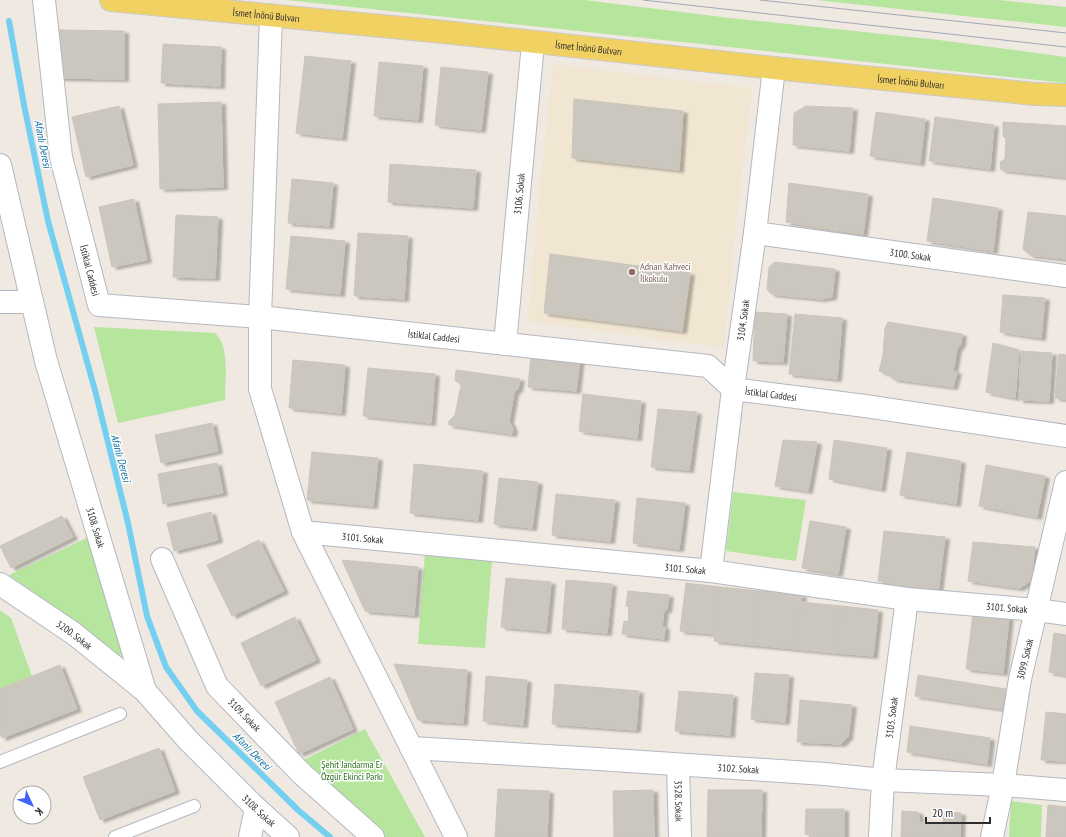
<svg xmlns="http://www.w3.org/2000/svg" width="1066" height="837" font-family="'PT Sans Narrow',sans-serif">
	<style>
		.education { fill: #f0e6d1 }
		.green { fill: #b6e59e }
		.lines { fill: none; stroke-linecap: round; stroke-linejoin: round }
		.stream { stroke: #75cff0; stroke-width: 6 }
		.building { fill: #cbc7bf; stroke: #cbc5ba; filter: url(#shadow) }
		.lane-casing { stroke: #b4b7c1; stroke-width: 14 }
		.street-casing { stroke: #b4b7c1; stroke-width: 24 }
		.secondary-casing { stroke: #b4b7c1; stroke-width: 24 }
		.primary-casing { stroke: #c9c9c9; stroke-width: 24 }
		.lane { stroke: #fff; stroke-width: 12 }
		.street { stroke: #fff; stroke-width: 22 }
		.secondary { stroke: #fff; stroke-width: 22 }
		.primary { stroke: #f2d163; stroke-width: 22 }
		.tram { stroke: #a3a6b8; stroke-width: 1 }
		.education-dot { fill: #8d6e63; stroke: #fff; stroke-width: 1.5 }
		.labels { text-anchor: middle; stroke-width: 3; stroke-linejoin: round; paint-order: stroke }
		.street-label { font-size: 10px; fill: #2e2e2e; stroke: #fff }
		.education-label { font-size: 10px; fill: #785e54; stroke: #fff; text-anchor: start }
		.park-label { font-size: 10px; fill: #2c6e1b; stroke: #fff }
		.water-label { font-size: 11px; font-style: italic; fill: #0d6fa3; stroke: #fff }
	</style>
	<defs>
		<filter id="shadow"><feDropShadow dx="4.5" dy="2.5" stdDeviation="1" flood-color="#0004"/></filter>
	</defs>
	<rect width="100%" height="100%" fill="#efe9e1"/>
	<path class="education" d="M553,64L752,88L736,224L724,348L528,321L539,196Z"/>
	<path class="green" d="M286,0H584L730,18L939,40L1066,57V83Z
		M816,0H998L1066,7V27Z
		M94,327L215,333C230,346 225,381 225,400L118,423Z
		M733,492L806,500L796,561L726,551Z
		M93,535L125,657L119,655L9,575Z
		M425,553L492,560L485,648L418,644Z
		M0,610L11,618L32,676L0,689Z
		M365,729L425,837H383L298,763Z
		M1011,801L1042,805L1041,837H1009Z"/>
	<g class="lines">
		<path class="stream" d="M9,21L24,105L48,221L96,394L128,523L147,616L166,667L197,711L298,810L330,837"/>
	</g>
	<path class="building" d="M59,30L124,31V79L57,78Z
		M163,44L221,47L220,86L161,83Z
		M305,56L351,61L342,138L296,133Z
		M379,62L423,66L418,120L374,116Z
		M441,67L488,72L481,130L435,125Z
		M574,99L683,111L679,170L572,158Z
		M221,102L223,187L160,189L158,104Z
		M119,106L133,165L86,177L72,117Z
		M806,106L853,108L849,151L793,145L794,113Z
		M876,112L925,119L920,163L870,156Z
		M935,117L994,125L990,169L929,161Z
		M1003,122L1066,126V177L1001,170L1000,162L1005,159L1006,139L1003,136Z
		M390,164L476,170L473,208L388,202Z
		M292,179L333,183L329,226L288,223Z
		M789,183L868,194L863,234L786,222Z
		M933,198L998,208L993,251L927,241Z
		M134,199L147,260L112,267L99,207Z
		M1028,212L1066,216V259L1030,255L1023,249Z
		M176,215L218,217L215,278L173,277Z
		M358,233L408,236L404,299L354,296Z
		M291,236L345,241L340,294L286,289Z
		M550,254L690,273L682,331L544,313Z
		M775,262L835,269L832,297L821,299L771,294L767,289L769,267Z
		M1003,295L1045,298L1041,338L1000,332Z
		M755,312L787,314L783,362L753,361Z
		M795,314L842,318L837,379L789,374Z
		M888,322L962,334L961,344L957,349L953,371L957,372L953,387L893,379L888,374L879,371L883,355L885,328Z
		M993,343L1019,350L1015,398L986,392Z
		M1021,351L1052,353L1049,401L1019,400Z
		M531,354L580,358L576,391L528,387Z
		M1059,354L1066,355V399L1055,398Z
		M293,360L345,365L341,413L289,408Z
		M368,368L435,374L431,423L363,416Z
		M456,370L520,379L518,389L514,393L509,421L513,429L512,434L449,425V421L455,415L461,385L455,380Z
		M583,394L641,401L637,438L579,431Z
		M658,409L697,412L689,470L651,467Z
		M212,423L218,451L161,463L155,435Z
		M783,440L817,442L808,491L775,486Z
		M834,440L887,448L881,489L829,479Z
		M312,452L378,458L373,506L307,500Z
		M907,452L961,461L956,504L900,495Z
		M217,463L223,493L163,504L158,474Z
		M414,464L483,471L478,520L410,513Z
		M986,465L1045,476L1037,517L979,506Z
		M499,478L538,482L532,528L494,524Z
		M556,494L615,500L610,541L552,535Z
		M637,498L685,503L679,549L633,543Z
		M211,512L218,540L174,551L167,523Z
		M62,516L73,537L11,568L0,546Z
		M810,521L846,527L838,574L802,568Z
		M884,531L945,537L938,592L878,581Z
		M259,540L284,591L232,616L207,565Z
		M973,542L1035,547L1031,581L1019,588L968,581Z
		M342,560L418,567L414,615L365,611Z
		M506,578L551,582L546,631L501,627Z
		M566,580L612,584L607,633L562,629Z
		M686,583L720,587L715,634L680,631Z
		M720,587L760,591L754,645L714,641Z
		M628,591L669,595L667,610H664L662,627H665L664,639L622,634L624,621L628,622L629,607L626,606Z
		M760,591L802,595L796,649L754,645Z
		M801,602L841,606L836,653L796,649Z
		M841,606L878,610L873,656L836,653Z
		M973,614L1009,617L1003,673L966,669Z
		M295,617L316,660L261,686L241,643Z
		M1054,633L1066,635V675L1049,672Z
		M394,664L467,670L463,723L418,720Z
		M60,665L77,709L2,738L0,733V689Z
		M755,673L789,675L785,722L751,719Z
		M918,675L1006,689L1002,709L915,696Z
		M486,676L527,680L523,725L483,721Z
		M330,677L353,729L299,754L275,702Z
		M555,684L639,691L636,730L552,724Z
		M679,691L733,695L730,735L675,731Z
		M800,700L852,705L848,737L841,744L797,742Z
		M1046,712L1066,714V761L1041,760Z
		M910,726L990,738L987,764L907,752Z
		M159,748L175,791L100,820L83,777Z
		M498,789L549,791L547,837H495Z
		M653,790L654,837H614L613,791Z
		M708,790H762L761,837H707Z
		M1048,805L1066,807V837H1046Z
		M806,809H844V837H817L805,834Z
		M902,811L918,812L920,823L943,824L944,812L961,813L960,837H901Z"/>
	<g class="lines">
		<g class="lane-casing">
			<path id="lane" d="M0,762L120,714
				M115,837L194,806"/>
		</g>
		<g class="street-casing">
			<g id="street">
				<path d="M271,16L260,317V389L303,532L456,837"/>
				<path id="s1" d="M0,165L46,361L145,691L188,740L256,808L288,837"/>
				<path id="s2" d="M755,233L1066,276"/>
				<path id="s3" d="M505,344L533,43"/>
				<path id="s4" d="M303,532L711,571L907,599L1037,610L1066,614"/>
				<path id="s5" d="M162,559L217,686L302,774L373,837"/>
				<path id="s6" d="M711,571L733,389L755,233L774,68"/>
				<path id="s7" d="M0,584L73,633L145,691"/>
				<path id="s8" d="M411,748L598,759L825,774L883,780L1003,785L1066,790"/>
				<path id="s9" d="M678,765L680,837"/>
				<path d="M250,837L256,808"/>
				<path id="s10" d="M880,837L883,780L907,599"/>
				<path id="s11" d="M992,837L1003,785L1020,679L1066,482"/>
			</g>
		</g>
		<g class="secondary-casing">
			<g id="secondary">
				<path id="s12" d="M44,0L61,157L99,305L260,317L708,366L733,389L865,406L1066,436"/>
				<path d="M0,302H32"/>
			</g>
		</g>
		<g class="primary-casing">
			<g id="primary">
				<path id="s13" d="M111,0L444,32L774,68L1035,94L1066,95"/>
			</g>
		</g>
		<use href="#lane" class="lane"/>
		<use href="#street" class="street"/>
		<use href="#secondary" class="secondary"/>
		<use href="#primary" class="primary"/>
		<path class="tram" d="M643,0L1066,47
			M760,0L1066,33"/>
	</g>
	<circle class="education-dot" cx="632" cy="272" r="4"/>
	<g class="labels">
		<g class="street-label">
			<text dy="4" stroke="none"><textPath href="#s13" startOffset="156">İsmet İnönü Bulvarı</textPath></text>
			<text dy="4" stroke="none"><textPath href="#s13" startOffset="480">İsmet İnönü Bulvarı</textPath></text>
			<text dy="4" stroke="none"><textPath href="#s13" startOffset="804">İsmet İnönü Bulvarı</textPath></text>
			<text dy="4" stroke="none"><textPath href="#s3" startOffset="151">3106. Sokak</textPath></text>
			<text dy="4" stroke="none"><textPath href="#s2" startOffset="157">3100. Sokak</textPath></text>
			<text dy="4" stroke="none"><textPath href="#s12" startOffset="275">İstiklal Caddesi</textPath></text>
			<text dy="4" stroke="none"><textPath href="#s6" startOffset="253">3104. Sokak</textPath></text>
			<text dy="4" stroke="none"><textPath href="#s12" startOffset="647">İstiklal Caddesi</textPath></text>
			<text dy="4" stroke="none"><textPath href="#s12" startOffset="995">İstiklal Caddesi</textPath></text>
			<text dy="4" stroke="none"><textPath href="#s1" startOffset="375">3108. Sokak</textPath></text>
			<text dy="4" stroke="none"><textPath href="#s4" startOffset="60">3101. Sokak</textPath></text>
			<text dy="4" stroke="none"><textPath href="#s4" startOffset="384">3101. Sokak</textPath></text>
			<text dy="4" stroke="none"><textPath href="#s4" startOffset="708">3101. Sokak</textPath></text>
			<text dy="4" stroke="none"><textPath href="#s7" startOffset="90">3200. Sokak</textPath></text>
			<text dy="4" stroke="none"><textPath href="#s11" startOffset="181">3099. Sokak</textPath></text>
			<text dy="4" stroke="none"><textPath href="#s5" startOffset="178">3109. Sokak</textPath></text>
			<text dy="4" stroke="none"><textPath href="#s10" startOffset="120">3103. Sokak</textPath></text>
			<text dy="4" stroke="none"><textPath href="#s8" startOffset="328">3102. Sokak</textPath></text>
			<text dy="4" stroke="none"><textPath href="#s9" startOffset="36">3528. Sokak</textPath></text>
			<text dy="4" stroke="none"><textPath href="#s1" startOffset="711">3108. Sokak</textPath></text>
		</g>
		<g class="education-label">
			<text x="640" y="270">Adnan Kahveci<tspan x="640" dy="12">İlkokulu</tspan></text>
		</g>
		<g class="park-label">
			<text x="352" y="768">Şehit Jandarma Er<tspan x="352" dy="12">Özgür Ekinci Parkı</tspan></text>
		</g>
		<g class="water-label">
			<text transform="translate(43 144) rotate(79)" y="4">Afanlı Deresi</text>
			<text transform="translate(121 458) rotate(75)" y="4">Afanlı Deresi</text>
			<text transform="translate(252 751) rotate(45)" y="4">Afanlı Deresi</text>
		</g>
	</g>
	<g transform="translate(32 805) rotate(134)"><circle r="19" fill="#ffffff" stroke="#ababab"/>
	<path d="M0-3L7 15L0 10L-7 15Z" fill="#4264fb"/>
	<text y="-6" font-size="11" font-weight="bold" text-anchor="middle" fill="#2e2e2e">K</text>
	</g>
	<path d="M926 817v6h64v-6" fill="none" stroke="#2e2e2e" stroke-width="2"/>
	<text x="932" y="817" font-size="12" fill="#2e2e2e" stroke="#ffffff" stroke-width="3" paint-order="stroke">20 m</text>
</svg>
